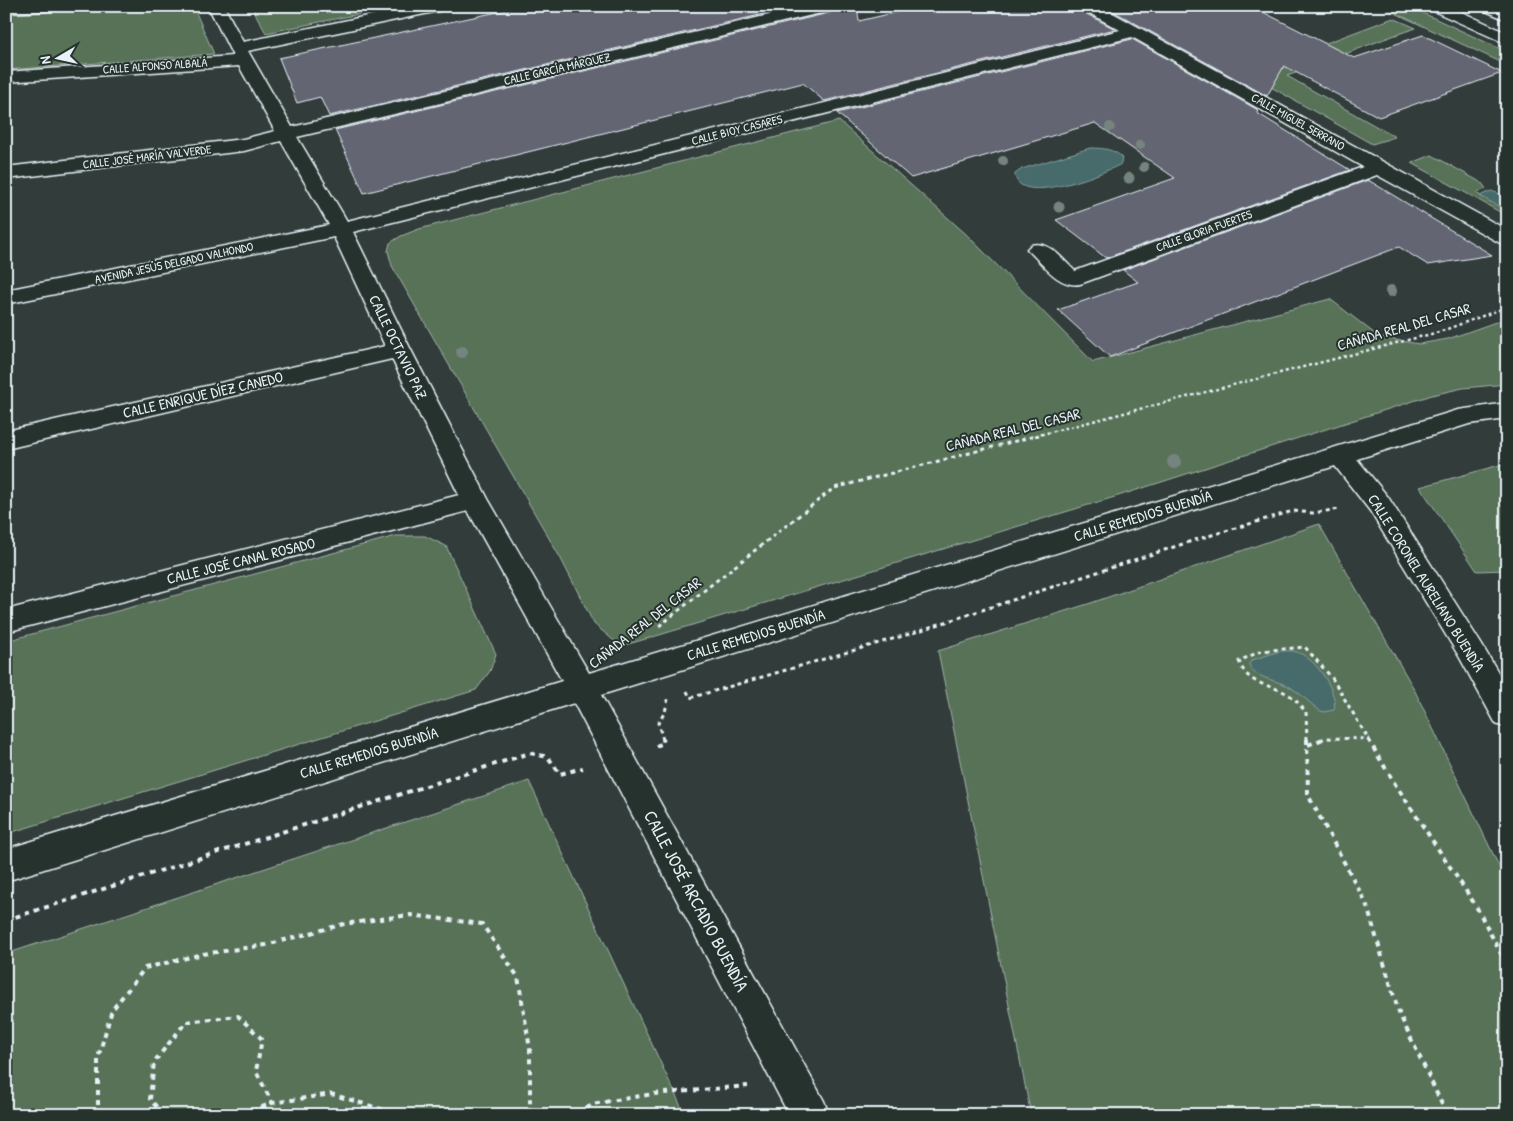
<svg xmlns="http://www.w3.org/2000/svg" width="1513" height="1121" font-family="'Patrick Hand',sans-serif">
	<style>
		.green { fill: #587258; stroke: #a0b2a8 }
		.water { fill: #466b6b; stroke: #87a1a3 }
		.building { fill: #636572; stroke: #e8f1f8 }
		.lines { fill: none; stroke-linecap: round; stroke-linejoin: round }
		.minor-casing { stroke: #e8f1f8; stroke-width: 3 }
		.highway-casing { stroke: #e8f1f8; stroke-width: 3 }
		.path-far2 { stroke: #e8f1f8; stroke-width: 2.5; stroke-dasharray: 3 3; stroke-linecap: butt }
		.path-far1 { stroke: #e8f1f8; stroke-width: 3; stroke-dasharray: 4 4; stroke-linecap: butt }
		.path { stroke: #e8f1f8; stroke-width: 4; stroke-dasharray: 5 5; stroke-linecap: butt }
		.minor { fill: #26332d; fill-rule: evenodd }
		.highway { fill: #26332d; fill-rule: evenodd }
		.tree { fill: #768480 }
		.labels { text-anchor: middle; stroke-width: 4; stroke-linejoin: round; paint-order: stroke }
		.far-street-label { font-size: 12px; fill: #e8f1f8; stroke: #26332d }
		.street-label { font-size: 15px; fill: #e8f1f8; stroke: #26332d }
		.near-street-label { font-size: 18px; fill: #e8f1f8; stroke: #26332d }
	</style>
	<rect width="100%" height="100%" fill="#323d3b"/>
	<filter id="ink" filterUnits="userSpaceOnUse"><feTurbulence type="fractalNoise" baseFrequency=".02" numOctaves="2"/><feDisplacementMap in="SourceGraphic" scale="10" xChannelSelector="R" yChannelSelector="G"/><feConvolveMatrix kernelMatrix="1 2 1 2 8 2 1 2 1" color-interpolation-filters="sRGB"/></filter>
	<g filter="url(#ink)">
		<path class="green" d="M193,6L214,54L6,70V13Z
			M251,6H398L266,33Z
			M1380,6H1408L1507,52V65Z
			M1393,18L1416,28C1372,42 1331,61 1287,76L1395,137L1372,144L1246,73Z
			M839,121L966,234L1093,362L1330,299L1379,337L1419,344L1448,339L1507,318V384L1463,388L1432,395L1118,496L656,636L625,645L613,640L594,624L561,559L392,266L388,251L390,243L401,236L419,229Z
			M1432,155L1482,183L1486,189L1476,193L1507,211V216L1412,163Z
			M1507,463V570L1477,571L1420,487Z
			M1319,524L1414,689L1507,883V1115H1031L938,651L1091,603Z
			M396,536H425L446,546L496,654L490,671L476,690L6,834V641Z
			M529,781L685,1115H6V954Z"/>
		<path class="water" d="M1090,148C1103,148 1113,149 1122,157L1121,164C1105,173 1017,208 1015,174L1022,169Z
			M1491,191L1507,196V211L1480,196Z
			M1280,651C1286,651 1293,650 1299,653C1316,659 1339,693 1334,710L1324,712L1319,710C1309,703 1301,693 1290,687C1278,680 1254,679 1249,664L1252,660Z"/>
		<path class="building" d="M526,6H798L329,116L320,97L297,103L279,58Z
			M839,6H857L859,21L923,6H1078L1081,11L1115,29L824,101L803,83L364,193L335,130L829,13L836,11Z
			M1104,6H1251L1354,58L1423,35L1502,73L1379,117L1284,66L1267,96Z
			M1132,39L1258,110L1257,113L1350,170L1106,258L1056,220L1175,178L1095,123L911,178L837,113Z
			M1368,180L1492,255L1428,265L1399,247L1110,357L1058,310L1138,282L1123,270Z"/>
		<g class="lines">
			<g class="minor-casing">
				<path id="minor" d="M6,6H54L52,9L46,11L6,13Z
					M208,6H224L243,42L415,6H447L445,9L439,11L248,51L292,127L807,6H837L835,9L829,11L297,137L347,221L1120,30L1082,9L1080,6H1100L1507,230V245L1500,243L1377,175L1080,284C1060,288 1044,266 1031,253L1027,249L1031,245C1049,240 1062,259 1075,271L1363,167L1132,37L353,232L411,350L488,499L589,673L1458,410L1507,403V419L1469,424L1357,459L1388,497L1480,642L1507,687V728L1496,724L1460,658L1370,511L1335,466L601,695L824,1101L829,1115H789L574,703L6,881V849L562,681L468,511L6,632V610L459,495L392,359L6,449V431L385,346L334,237L6,304V290L329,225L281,141L244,151L6,179V167L243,139L275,131L239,66L6,82V72L233,56Z"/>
			</g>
			<g class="highway-casing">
				<path id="highway" d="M1427,6H1449L1507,33V44L1429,9Z
					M1479,6H1501L1507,9V20L1481,9Z"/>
			</g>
			<path class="path-far2" d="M1035,436L1439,332L1507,307"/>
			<path class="path-far1" d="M659,626L834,488L1039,435
				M687,691L690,698L903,636L1195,540L1293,511L1313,513L1340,509
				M663,740L658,723L665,712L668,699
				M1307,740L1306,712C1301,707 1296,699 1289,695C1269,682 1249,688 1239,661L1261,651L1305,647L1332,678L1369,740
				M1320,740L1326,738L1370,739"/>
			<path class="path" d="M1307,739L1308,795L1366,903L1399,1013L1447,1115
				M1368,739L1395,784L1476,906L1507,965
				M1308,745L1323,739
				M656,746L664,743L663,739
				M6,920L530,753L548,757L560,774L583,768
				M98,1115V1058L112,1010L145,968L203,954L266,945L344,924L410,915L482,924L518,977L530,1049V1115
				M163,1115L150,1099L154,1062L186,1022L238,1016L262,1039L256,1071L272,1103
				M243,1115L272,1103L331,1094L401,1115
				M579,1115L592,1104L653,1094L748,1086"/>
			<use href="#minor" class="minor"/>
			<use href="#highway" class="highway"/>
		</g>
		<g class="tree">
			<circle cx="1110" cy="127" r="5"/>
			<circle cx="1140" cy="145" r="5"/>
			<circle cx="1003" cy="161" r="5"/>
			<circle cx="1144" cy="167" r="5"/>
			<circle cx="1129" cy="178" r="5.5"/>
			<circle cx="1059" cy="207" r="5.5"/>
			<circle cx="1391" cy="291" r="6"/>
			<circle cx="462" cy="352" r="6"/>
			<circle cx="1174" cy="462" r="7"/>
		</g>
	</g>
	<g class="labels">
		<g class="far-street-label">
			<text transform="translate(155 66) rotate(-4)" y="4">CALLE ALFONSO ALBALÁ</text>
			<text transform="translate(557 69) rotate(-13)" y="4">CALLE GARCÍA MÁRQUEZ</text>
			<text transform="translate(1298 122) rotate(29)" y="4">CALLE MIGUEL SERRANO</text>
			<text transform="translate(737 130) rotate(-14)" y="4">CALLE BIOY CASARES</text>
			<text transform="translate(147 157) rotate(-7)" y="4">CALLE JOSÉ MARÍA VALVERDE</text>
			<text transform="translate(1204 231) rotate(-20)" y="4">CALLE GLORIA FUERTES</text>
			<text transform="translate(174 263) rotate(-12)" y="4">AVENIDA JESÚS DELGADO VALHONDO</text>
		</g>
		<g class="street-label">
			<text transform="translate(1404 327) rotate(-16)" y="5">CAÑADA REAL DEL CASAR</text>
			<text transform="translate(398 347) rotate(64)" y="5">CALLE OCTAVIO PAZ</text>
			<text transform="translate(203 395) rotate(-13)" y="5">CALLE ENRIQUE DÍEZ CANEDO</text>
			<text transform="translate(1013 430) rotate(-14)" y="5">CAÑADA REAL DEL CASAR</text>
			<text transform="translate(1143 516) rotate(-17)" y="5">CALLE REMEDIOS BUENDÍA</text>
			<text transform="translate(241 561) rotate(-14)" y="5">CALLE JOSÉ CANAL ROSADO</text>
			<text transform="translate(1426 583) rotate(58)" y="5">CALLE CORONEL AURELIANO BUENDÍA</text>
			<text transform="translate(645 623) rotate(-38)" y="5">CAÑADA REAL DEL CASAR</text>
			<text transform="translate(756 635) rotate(-17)" y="5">CALLE REMEDIOS BUENDÍA</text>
			<text transform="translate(369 753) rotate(-17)" y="5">CALLE REMEDIOS BUENDÍA</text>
		</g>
		<g class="near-street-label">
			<text transform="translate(696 901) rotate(62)" y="6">CALLE JOSÉ ARCADIO BUENDÍA</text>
		</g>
	</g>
	<rect width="1513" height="1121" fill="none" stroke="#26332d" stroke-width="25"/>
	<rect x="12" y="12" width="1488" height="1096" fill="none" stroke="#e8f1f8" stroke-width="2" filter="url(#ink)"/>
	<g transform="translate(58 58) rotate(261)" stroke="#26332d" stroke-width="4" paint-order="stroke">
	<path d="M0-4L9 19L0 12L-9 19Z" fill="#e8f1f8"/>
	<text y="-8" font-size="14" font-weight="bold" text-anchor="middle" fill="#e8f1f8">N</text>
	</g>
</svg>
